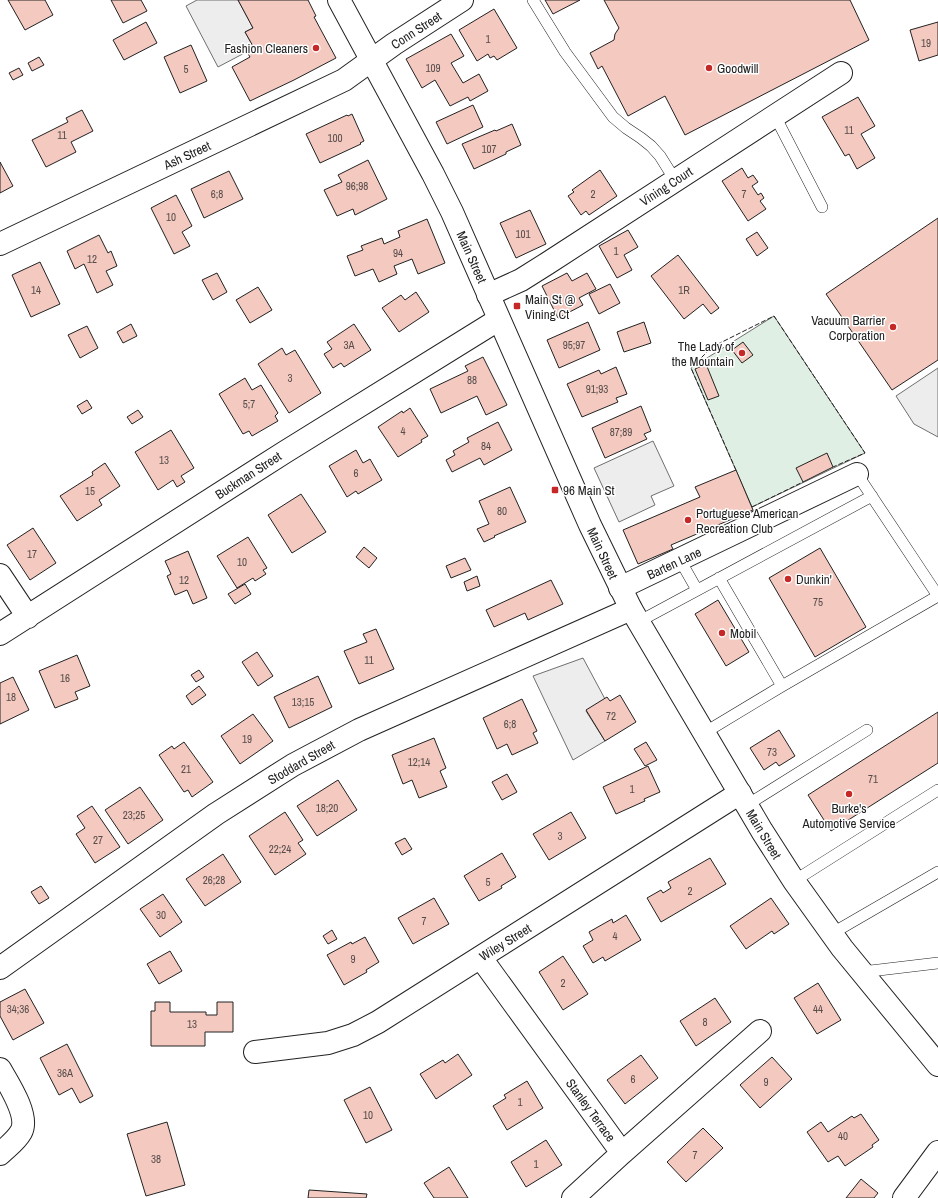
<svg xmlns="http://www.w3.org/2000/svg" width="938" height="1198" font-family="'Archivo Narrow',sans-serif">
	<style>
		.green { fill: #e0efe3; stroke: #6f6f6f }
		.parking { fill: #ededed; stroke: #6f6f6f }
		.building { fill: #f3c9c0; stroke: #222 }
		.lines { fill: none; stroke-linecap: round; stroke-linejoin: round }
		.lane-casing { stroke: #222; stroke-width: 12 }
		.street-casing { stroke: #222; stroke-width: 24 }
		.secondary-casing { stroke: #222; stroke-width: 24 }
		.primary-casing { stroke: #222; stroke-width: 24 }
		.lane { stroke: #fff; stroke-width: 11 }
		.street { stroke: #fff; stroke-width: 22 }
		.secondary { stroke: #fff; stroke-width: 22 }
		.primary { stroke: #fff; stroke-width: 22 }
		.fence { stroke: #222; stroke-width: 1; stroke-dasharray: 5 2; stroke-linecap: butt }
		.poi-dot { fill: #c62828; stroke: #fff; stroke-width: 1.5 }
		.labels { text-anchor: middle; stroke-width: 3; stroke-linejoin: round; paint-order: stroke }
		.number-label { font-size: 11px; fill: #564c4a }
		.street-label { font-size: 13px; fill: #222; stroke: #fff }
		.poi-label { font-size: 13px; fill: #222; stroke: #fff; text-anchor: start }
	</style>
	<rect width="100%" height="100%" fill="#fff"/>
	<path class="green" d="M774,316L865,453L752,507L691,368Z"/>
	<path class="parking" d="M197,0H238L253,28L245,32L254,48L218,67L186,6Z
		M938,368V437L914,424L896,396Z
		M653,441L674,486L651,496L655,505L619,522L594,468Z
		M583,658L605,699L586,711L605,741L573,760L533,676Z"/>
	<path class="building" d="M8,0H45L53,15L25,30Z
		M111,0H141L147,11L123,23Z
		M238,0H308L316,16L314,17L336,58L294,80L250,101L232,67L250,57L247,52L254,48L245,32L253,28Z
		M545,0H580L553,14Z
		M604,0H850L869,40L685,135L665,96L628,116L602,66L598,69L590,53L614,40L615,34L619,28Z
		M494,9L517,48L497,60L494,56L490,58L488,54L477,61L459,30Z
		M146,22L157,43L124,60L113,40Z
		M938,22V55L919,61L910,30Z
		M451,34L464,56L451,63L463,83L479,74L488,91L470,101L468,97L450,106L435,80L422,88L406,59Z
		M191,45L207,81L180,93L164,57Z
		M39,57L44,65L32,71L28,63Z
		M19,68L23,75L13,80L9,73Z
		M858,97L875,126L861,134L875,158L857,169L849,154L845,156L822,117Z
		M473,105L483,127L447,144L436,122Z
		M82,110L93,131L71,142L76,152L46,167L32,140L68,122L66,118Z
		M352,114L364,141L360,143L361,144L320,163L306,134L347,115L348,116Z
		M512,124L521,145L506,152V154L474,169L462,144L495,130L496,131Z
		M368,160L387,199L355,215L353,209L337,216L324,190L342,182L338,175Z
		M0,162L13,186L0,193Z
		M742,168L748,178L753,175L758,182L752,186L758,195L761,193L764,198L760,201L766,209L748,221L722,181Z
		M600,170L617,196L589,215L586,211L581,215L568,196L574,192L572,190Z
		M229,171L243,199L204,218L191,189Z
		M176,195L192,226L182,232L190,246L174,254L151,208Z
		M530,210L546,244L516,258L500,223Z
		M938,218V360L892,390L826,294Z
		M427,219L445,263L418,274L412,259L394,266L397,274L379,282L373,269L355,276L347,256L363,250L361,246L382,238L384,244L400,237L398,231Z
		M628,230L638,247L624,255L632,270L617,278L599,246Z
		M757,232L768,248L757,256L746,239Z
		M99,235L108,253L111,251L117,266L106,271L113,285L97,293L84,264L75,269L67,251Z
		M678,255L719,308L711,314L703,304L684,319L651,276Z
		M40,262L60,304L31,317L12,275Z
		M217,273L227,292L213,300L202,280Z
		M567,273L572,281L587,273L596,289L579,298L583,305L558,318L542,286Z
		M610,284L620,303L599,314L589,294Z
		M258,287L272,310L250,323L236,300Z
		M416,292L429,312L399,332L382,308L401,295L405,300Z
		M588,322L600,350L559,368L547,340Z
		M644,322L651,343L624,352L617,332Z
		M131,324L137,336L123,343L117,332Z
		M354,324L371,350L344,367L341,363L333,368L324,354L332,349L327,342Z
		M87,326L98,348L80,358L68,335Z
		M743,342L753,355L742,363L732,350Z
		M282,348L286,355L295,350L321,393L289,413L258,364Z
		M483,357L507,405L486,415L477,396L441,413L430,389L468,371L465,366Z
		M706,364L719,396L708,400L695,369Z
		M616,367L627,394L616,398L618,402L582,417L567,384L599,370L601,374Z
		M245,378L252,390L261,385L278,413L275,416L278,421L252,436L249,431L243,434L219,394Z
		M87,400L92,408L82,414L77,406Z
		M641,406L651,431L644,434L647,439L605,458L592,428Z
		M410,408L428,436L421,440L422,442L398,457L378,427L402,411L403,413Z
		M138,410L143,417L132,424L127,417Z
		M498,422L512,450L484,465L480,458L452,472L446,460L455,455L453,451L469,442L467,438Z
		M171,430L194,468L181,476L185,482L177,487L173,480L158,490L135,452Z
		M356,450L363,463L370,459L382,480L358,494L356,491L347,497L329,466Z
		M827,453L833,467L803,482L796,468Z
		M105,463L120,486L99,500L102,505L77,521L60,496L93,475L92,472Z
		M736,470L753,510L671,545L673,549L638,564L623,530L700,497L695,487Z
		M510,487L526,522L494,536L495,537L484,542L477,529L489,524L479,501Z
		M301,494L326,532L292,553L268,515Z
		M33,528L56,563L30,580L7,545Z
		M248,537L267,568L263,570L266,574L255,581L253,578L237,588L217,556Z
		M364,547L377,558L369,568L356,557Z
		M820,548L866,627L815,657L769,578Z
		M188,551L207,598L193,604L187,590L175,595L167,576L171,574L165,561Z
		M465,558L471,570L451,578L446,566Z
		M477,576L480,586L467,591L464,582Z
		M551,580L563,604L528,620L525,613L494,627L486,610Z
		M245,584L251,594L235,604L228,594Z
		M718,600L749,652L726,666L695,614Z
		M376,629L394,669L359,684L344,651L367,642L363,634Z
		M257,652L273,676L258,686L242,662Z
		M77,655L90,686L75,692L78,699L55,708L39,671Z
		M199,670L204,677L196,682L191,675Z
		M318,676L332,707L289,728L274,697Z
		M13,677L29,710L0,724V683Z
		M199,686L206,695L192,705L186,696Z
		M620,695L636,722L605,741L586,710L607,697L610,701Z
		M522,699L537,731L533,733L538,743L512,755L507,744L497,749L483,718Z
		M938,712V763L831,831L808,795Z
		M253,714L273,741L240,764L221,736Z
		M779,730L795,756L779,766L776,762L764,770L750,748Z
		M434,738L446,768L440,771L447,787L419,798L412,780L403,784L392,755Z
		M184,742L213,782L192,797L188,790L184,792L159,755L172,746L174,749Z
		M646,742L657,760L645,766L634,749Z
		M648,766L660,792L644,799L645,801L616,814L603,787Z
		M507,774L517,792L502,800L492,782Z
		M338,780L357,810L317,836L297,806Z
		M140,787L163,820L128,844L105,810Z
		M92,806L120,847L95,863L76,834L85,828L77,816Z
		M285,812L303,840L298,843L306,854L275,875L249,836Z
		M571,812L586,838L549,860L533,834Z
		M405,838L412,849L402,855L395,843Z
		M502,853L516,877L501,886L502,888L479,901L464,876Z
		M223,854L241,882L205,906L186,879Z
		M710,858L726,884L661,922L647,898L661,890L663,893L671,888L668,882Z
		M41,886L49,898L39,904L31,892Z
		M163,894L182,922L160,937L140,909Z
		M434,898L449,924L413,944L398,918Z
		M771,898L789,924L774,934L772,931L746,949L730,926Z
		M626,915L641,940L605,961L603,957L593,963L583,946L593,940L589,932L612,919L613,923Z
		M332,930L337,939L328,944L323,936Z
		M365,937L379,962L366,970L367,972L344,985L327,955L351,942L352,944Z
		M170,951L182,971L159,984L147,964Z
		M563,956L588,994L563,1010L539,972Z
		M818,983L841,1020L817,1034L794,998Z
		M25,989L44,1023L13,1040L0,1016V1002Z
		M715,998L731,1022L696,1046L680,1021Z
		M155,1002H170V1012H206V1015H217V1002H233V1032H205V1046H151V1011H155Z
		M67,1044L93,1096L80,1103L72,1088L59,1095L40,1058Z
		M458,1054L472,1075L436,1099L420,1074L443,1060L445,1063Z
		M641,1055L658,1078L625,1104L607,1080Z
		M772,1057L792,1079L760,1108L740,1085Z
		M527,1081L543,1108L507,1130L493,1106L506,1098L504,1095Z
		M370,1087L392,1130L366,1143L344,1100Z
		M861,1114L879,1140L872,1145L873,1147L845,1166L838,1156L828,1162L807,1132L821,1122L828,1132L852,1116L854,1118Z
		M167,1122L185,1185L146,1196L127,1134Z
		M703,1128L723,1148L686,1182L667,1162Z
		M546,1140L562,1165L526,1187L511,1162Z
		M449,1167L468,1198H434L424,1183Z
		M861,1179L878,1193L874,1198H846Z
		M309,1190L367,1194L366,1198H308Z"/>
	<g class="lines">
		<g class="lane-casing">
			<path id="lane" d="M533,0L565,52L613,117L626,128L641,138L651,146L660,156L675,180
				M775,116L822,207
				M680,560L697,590
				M719,578L782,686
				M638,622L872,496
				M704,733L782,686L938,596L857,474
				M747,805L867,730
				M794,881L938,790
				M831,934L938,872
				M862,972L938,963"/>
		</g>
		<g class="street-casing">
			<path id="street" d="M0,244L344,80L394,44L462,0
				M488,295L521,280L548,263L841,73
				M0,575L28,617
				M620,588L857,474
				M0,634L285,452L498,320
				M481,958L622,1153L760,1031
				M0,968L216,814L293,765L359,730L631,609
				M255,1052L328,1043L353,1035L378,1022L740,793
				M0,1069C8,1083 30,1116 21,1132C16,1141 7,1147 0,1154
				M573,1198L622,1153"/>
		</g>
		<g class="secondary-casing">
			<path id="secondary" d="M904,1198L938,1152"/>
		</g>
		<g class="primary-casing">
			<path id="primary" d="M339,0L433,174L452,212L590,525L631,609L762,831L794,881L842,948L938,1065"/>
		</g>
		<use href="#lane" class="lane"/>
		<use href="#street" class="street"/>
		<use href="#secondary" class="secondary"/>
		<use href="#primary" class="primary"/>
		<path class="fence" d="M736,470L691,368L712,347L774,316L865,453L833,467
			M752,507L803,482"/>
	</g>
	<g class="poi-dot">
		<circle cx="316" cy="48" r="4"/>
		<circle cx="709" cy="68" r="4"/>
		<rect x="513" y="302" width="8" height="8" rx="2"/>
		<circle cx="893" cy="327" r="4"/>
		<circle cx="742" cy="353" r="4"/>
		<rect x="551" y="486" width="8" height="8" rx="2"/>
		<circle cx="688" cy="520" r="4"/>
		<circle cx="788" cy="579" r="4"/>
		<circle cx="722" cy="633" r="4"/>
		<circle cx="849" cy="794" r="4"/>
	</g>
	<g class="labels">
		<g class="number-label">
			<text x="488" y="43">1</text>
			<text x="926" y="47">19</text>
			<text x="433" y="72">109</text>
			<text x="186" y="73">5</text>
			<text x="849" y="134">11</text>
			<text x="62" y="139">11</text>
			<text x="335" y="142">100</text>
			<text x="489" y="153">107</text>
			<text x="357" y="190">96;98</text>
			<text x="217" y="198">6;8</text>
			<text x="593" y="198">2</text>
			<text x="744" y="198">7</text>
			<text x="171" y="221">10</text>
			<text x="523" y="238">101</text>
			<text x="616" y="255">1</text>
			<text x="398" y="257">94</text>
			<text x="92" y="263">12</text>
			<text x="36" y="294">14</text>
			<text x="684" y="294">1R</text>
			<text x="349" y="349">3A</text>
			<text x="574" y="349">95;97</text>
			<text x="290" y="382">3</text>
			<text x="472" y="384">88</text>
			<text x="597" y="393">91;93</text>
			<text x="249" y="408">5;7</text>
			<text x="403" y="435">4</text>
			<text x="621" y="436">87;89</text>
			<text x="486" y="450">84</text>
			<text x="164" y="464">13</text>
			<text x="356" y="477">6</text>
			<text x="90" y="495">15</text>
			<text x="502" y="515">80</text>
			<text x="32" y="558">17</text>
			<text x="242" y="566">10</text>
			<text x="184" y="584">12</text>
			<text x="818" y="606">75</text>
			<text x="369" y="664">11</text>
			<text x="65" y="682">16</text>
			<text x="11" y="701">18</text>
			<text x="303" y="706">13;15</text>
			<text x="611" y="720">72</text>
			<text x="510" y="728">6;8</text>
			<text x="247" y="743">19</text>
			<text x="772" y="756">73</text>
			<text x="419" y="766">12;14</text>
			<text x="186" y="773">21</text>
			<text x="873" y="783">71</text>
			<text x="632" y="793">1</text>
			<text x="327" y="812">18;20</text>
			<text x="134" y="819">23;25</text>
			<text x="560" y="840">3</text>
			<text x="98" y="844">27</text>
			<text x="280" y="853">22;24</text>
			<text x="214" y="884">26;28</text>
			<text x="488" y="886">5</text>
			<text x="690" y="895">2</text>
			<text x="161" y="919">30</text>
			<text x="424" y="925">7</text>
			<text x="615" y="940">4</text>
			<text x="353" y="963">9</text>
			<text x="563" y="987">2</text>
			<text x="18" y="1013">34;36</text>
			<text x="818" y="1013">44</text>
			<text x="705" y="1026">8</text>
			<text x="192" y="1028">13</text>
			<text x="65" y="1077">36A</text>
			<text x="633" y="1083">6</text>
			<text x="766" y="1086">9</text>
			<text x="520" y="1106">1</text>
			<text x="368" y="1119">10</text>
			<text x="843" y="1140">40</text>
			<text x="695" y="1159">7</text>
			<text x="156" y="1163">38</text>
			<text x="536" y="1168">1</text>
		</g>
		<g class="street-label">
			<text transform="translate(416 30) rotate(-33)" y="5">Conn Street</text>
			<text transform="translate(187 155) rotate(-25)" y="5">Ash Street</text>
			<text transform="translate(666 186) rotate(-33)" y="5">Vining Court</text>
			<text transform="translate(472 257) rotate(66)" y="5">Main Street</text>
			<text transform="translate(248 475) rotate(-33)" y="5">Buckman Street</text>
			<text transform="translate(603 553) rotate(65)" y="5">Main Street</text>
			<text transform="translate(674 563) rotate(-25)" y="5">Barten Lane</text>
			<text transform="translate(301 762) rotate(-30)" y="5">Stoddard Street</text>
			<text transform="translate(764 834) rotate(59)" y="5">Main Street</text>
			<text transform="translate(505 942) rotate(-32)" y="5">Wiley Street</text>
			<text transform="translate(591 1110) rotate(54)" y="5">Stanley Terrace</text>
		</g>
		<g class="poi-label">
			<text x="308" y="53" text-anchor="end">Fashion Cleaners</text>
			<text x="717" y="73">Goodwill</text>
			<text x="525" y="304">Main St @<tspan x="525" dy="15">Vining Ct</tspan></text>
			<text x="885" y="325" text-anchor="end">Vacuum Barrier<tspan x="885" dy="15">Corporation</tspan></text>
			<text x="734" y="351" text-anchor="end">The Lady of<tspan x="734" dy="15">the Mountain</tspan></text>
			<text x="563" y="495">96 Main St</text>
			<text x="696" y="518">Portuguese American<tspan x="696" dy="15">Recreation Club</tspan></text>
			<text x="796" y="584">Dunkin'</text>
			<text x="730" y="638">Mobil</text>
			<text x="849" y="813" text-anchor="middle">Burke's<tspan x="849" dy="15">Automotive Service</tspan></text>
		</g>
	</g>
</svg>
